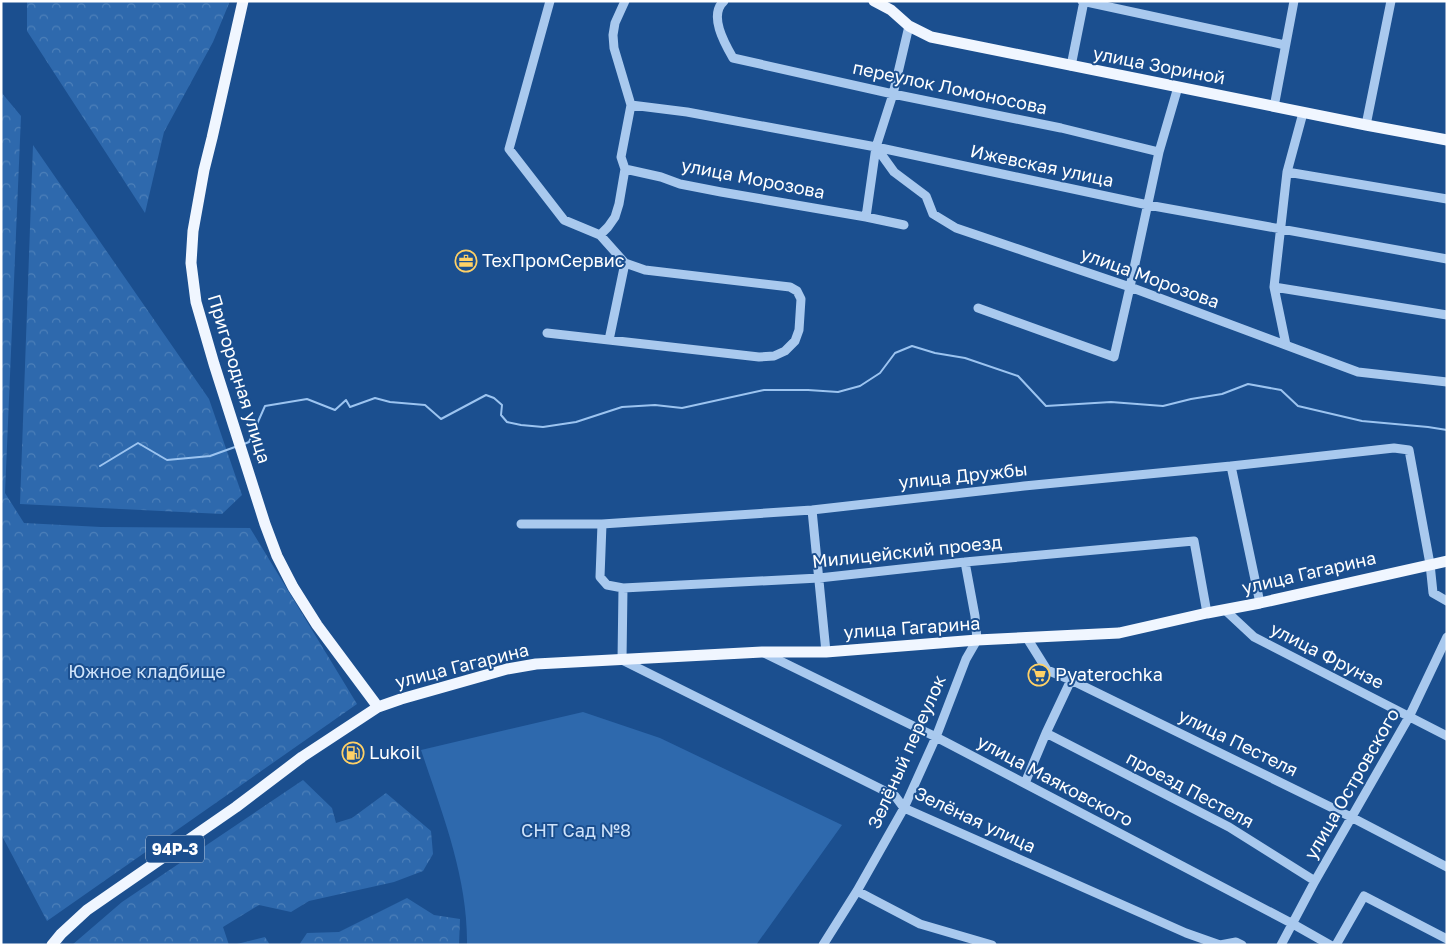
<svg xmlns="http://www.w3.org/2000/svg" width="1448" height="946" font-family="'Golos Text',sans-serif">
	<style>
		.forest { fill: url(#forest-crowns) }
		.garden { fill: #2e69ad }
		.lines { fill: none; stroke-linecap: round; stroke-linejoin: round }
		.stream { stroke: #9cc4f0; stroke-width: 2 }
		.minor { stroke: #a9c9ee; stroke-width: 9 }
		.major { stroke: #f0f6ff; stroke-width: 11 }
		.labels { text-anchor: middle; stroke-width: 4; stroke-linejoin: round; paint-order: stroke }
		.shield { fill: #1b4f8f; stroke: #bbcadd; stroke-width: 1 }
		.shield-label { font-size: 16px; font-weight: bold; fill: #fff }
		.street-label { font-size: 18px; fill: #fff; stroke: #1b4f8f }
		.poi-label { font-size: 18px; fill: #fff; stroke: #1b4f8f; text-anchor: start }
		.park-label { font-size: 18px; fill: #cfe3fa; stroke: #1b4f8f }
	</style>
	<defs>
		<pattern id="forest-crowns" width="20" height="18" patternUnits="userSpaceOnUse" patternTransform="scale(1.25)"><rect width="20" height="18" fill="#2e69ad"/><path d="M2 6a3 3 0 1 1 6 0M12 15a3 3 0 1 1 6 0" fill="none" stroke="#4d80b9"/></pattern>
	</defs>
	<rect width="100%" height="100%" fill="#1b4f8f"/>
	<path class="forest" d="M27,1H230L213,42L164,132L145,213L27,31Z
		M1,92L21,116L5,493L24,523L101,527L250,528L357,704L47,921L1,834Z
		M33,145L209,399L242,495L222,514L20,504Z
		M303,780L332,808L336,823L352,818L386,793L431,831L433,854L423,871L394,882L309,901L291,912L259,905L223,927L229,945H72L122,902Z
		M407,898L434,915L460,919L459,945H299L307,933L339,932Z
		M265,937L270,945H233Z"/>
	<path class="garden" d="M583,712L660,738L842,825L756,945H467C468,877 442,813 421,750Z"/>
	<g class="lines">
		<path class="stream" d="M244,444L249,442L265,406L307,399L335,410L346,400L350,407L375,398L390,402L425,405L441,419L486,395L494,398L502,405L501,415L507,422L521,425L543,427L576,422L622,407L655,405L682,408L764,390H808L838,392L860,386L880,373L895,353L912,346L935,353L965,358L1018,376L1046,406L1111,402L1163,406L1191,399L1222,394L1248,384L1281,390L1298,406L1362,421L1428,427L1447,430
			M100,466L138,443L167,460L210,456L235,447"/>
		<path class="minor" d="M724,1C708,15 725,44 733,58L893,94L1061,128L1159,152
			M1082,1L1285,45
			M1071,66L1084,1
			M631,105L687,112L876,147L1148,205L1447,259
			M1274,107L1294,1
			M1366,125L1391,1
			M876,147L894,172L926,196L933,214L956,228L1130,287L1358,372L1447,382
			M625,169L661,177L680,184L721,192L866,217L904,225
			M1287,172L1447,199
			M866,217L876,147L893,94L909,26
			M600,235L608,227L615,217L619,204L625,169L621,157L631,105L614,48L613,35L615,23L625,1
			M1274,287L1447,315
			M978,308L1114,357L1130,287L1159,152L1178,87
			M547,333L759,357L774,356L785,351L795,341L799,330L801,299L797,291L790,287L645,270L625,263L600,235L564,220L509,149L550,1
			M609,340L625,263
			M1286,345L1274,287L1287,172L1303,113
			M1231,466L1260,603
			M812,510L826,652
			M521,524H602L812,510L1024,486L1231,466L1394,448L1409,450L1430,564L1433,593L1447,601
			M602,524L600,577L607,585L623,588L622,660L895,796L904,808L1186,933L1220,945L1236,942L1242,945
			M623,588L819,578L965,562L1194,541L1207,613
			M1225,610L1254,637L1447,736
			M1027,638L1047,670L1071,680L1351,817L1447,867
			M764,653L936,737L1293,924L1330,945
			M1046,733L1229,827L1315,881
			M1025,783L1046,733L1071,680
			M857,891L920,924L992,945
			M823,945L857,891L904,808L936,737L966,659L977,640L975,616L965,562
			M1281,945L1315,881L1409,717L1447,637
			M1336,945L1364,896L1447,939"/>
		<path class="major" d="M243,1L212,138L204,170L193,231L191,263L196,302L214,364L265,524L277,556L293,587L317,625L378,707
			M874,1L891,10L909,26L931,37L1366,125L1447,140
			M52,945L61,934L87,910L236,807L302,757L378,707L401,699L507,669L536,664L762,652H826L977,640L1119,633L1207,613L1260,603L1447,561"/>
	</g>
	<defs>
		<g id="office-ring" transform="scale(1.125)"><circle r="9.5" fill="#1b4f8f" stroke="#ffd166" stroke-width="1.5"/><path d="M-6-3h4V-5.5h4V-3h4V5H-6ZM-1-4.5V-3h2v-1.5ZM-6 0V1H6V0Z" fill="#ffd166"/></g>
		<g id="supermarket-ring" transform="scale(1.125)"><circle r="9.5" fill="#1b4f8f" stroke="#ffd166" stroke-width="1.5"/><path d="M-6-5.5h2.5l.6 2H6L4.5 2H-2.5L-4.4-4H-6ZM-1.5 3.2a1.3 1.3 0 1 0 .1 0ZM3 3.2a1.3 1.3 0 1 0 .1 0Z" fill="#ffd166"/></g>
		<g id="fuel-ring" transform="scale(1.125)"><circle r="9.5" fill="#1b4f8f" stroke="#ffd166" stroke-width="1.5"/><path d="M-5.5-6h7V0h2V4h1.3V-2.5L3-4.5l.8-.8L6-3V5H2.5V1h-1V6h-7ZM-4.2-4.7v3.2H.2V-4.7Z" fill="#ffd166"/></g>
	</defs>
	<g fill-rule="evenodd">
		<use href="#office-ring" x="466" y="261"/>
		<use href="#supermarket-ring" x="1039" y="675"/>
		<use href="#fuel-ring" x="353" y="753"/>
	</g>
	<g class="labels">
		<rect class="shield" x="146" y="835.5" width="58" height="27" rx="4"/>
		<g class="shield-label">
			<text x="175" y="855">94Р-3</text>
		</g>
		<g class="street-label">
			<text transform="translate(1159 66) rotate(11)" y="6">улица Зориной</text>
			<text transform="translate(950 88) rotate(12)" y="6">переулок Ломоносова</text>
			<text transform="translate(1042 166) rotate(12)" y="6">Ижевская улица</text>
			<text transform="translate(753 179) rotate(11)" y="6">улица Морозова</text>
			<text transform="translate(1150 278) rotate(20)" y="6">улица Морозова</text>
			<text transform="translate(239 379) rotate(73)" y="6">Пригородная улица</text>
			<text transform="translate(963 476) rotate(-6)" y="6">улица Дружбы</text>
			<text transform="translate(907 552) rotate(-6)" y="6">Милицейский проезд</text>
			<text transform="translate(1309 573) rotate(-13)" y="6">улица Гагарина</text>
			<text transform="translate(912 628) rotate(-4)" y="6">улица Гагарина</text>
			<text transform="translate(1327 656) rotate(27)" y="6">улица Фрунзе</text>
			<text transform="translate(462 666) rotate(-14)" y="6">улица Гагарина</text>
			<text transform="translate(1238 743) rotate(26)" y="6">улица Пестеля</text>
			<text transform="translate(907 752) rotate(-66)" y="6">Зелёный переулок</text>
			<text transform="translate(1055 781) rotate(28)" y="6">улица Маяковского</text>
			<text transform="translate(1352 784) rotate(-60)" y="6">улица Островского</text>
			<text transform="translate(1190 790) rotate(28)" y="6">проезд Пестеля</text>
			<text transform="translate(975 820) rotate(25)" y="6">Зелёная улица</text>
		</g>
		<g class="poi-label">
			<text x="482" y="267">ТехПромСервис</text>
			<text x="1055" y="681">Pyaterochka</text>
			<text x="369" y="759">Lukoil</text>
		</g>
		<g class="park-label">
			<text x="147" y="678">Южное кладбище</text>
			<text x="576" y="837">СНТ Сад №8</text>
		</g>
	</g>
	<rect width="1448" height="946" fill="none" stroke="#ffffff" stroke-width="5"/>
</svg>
